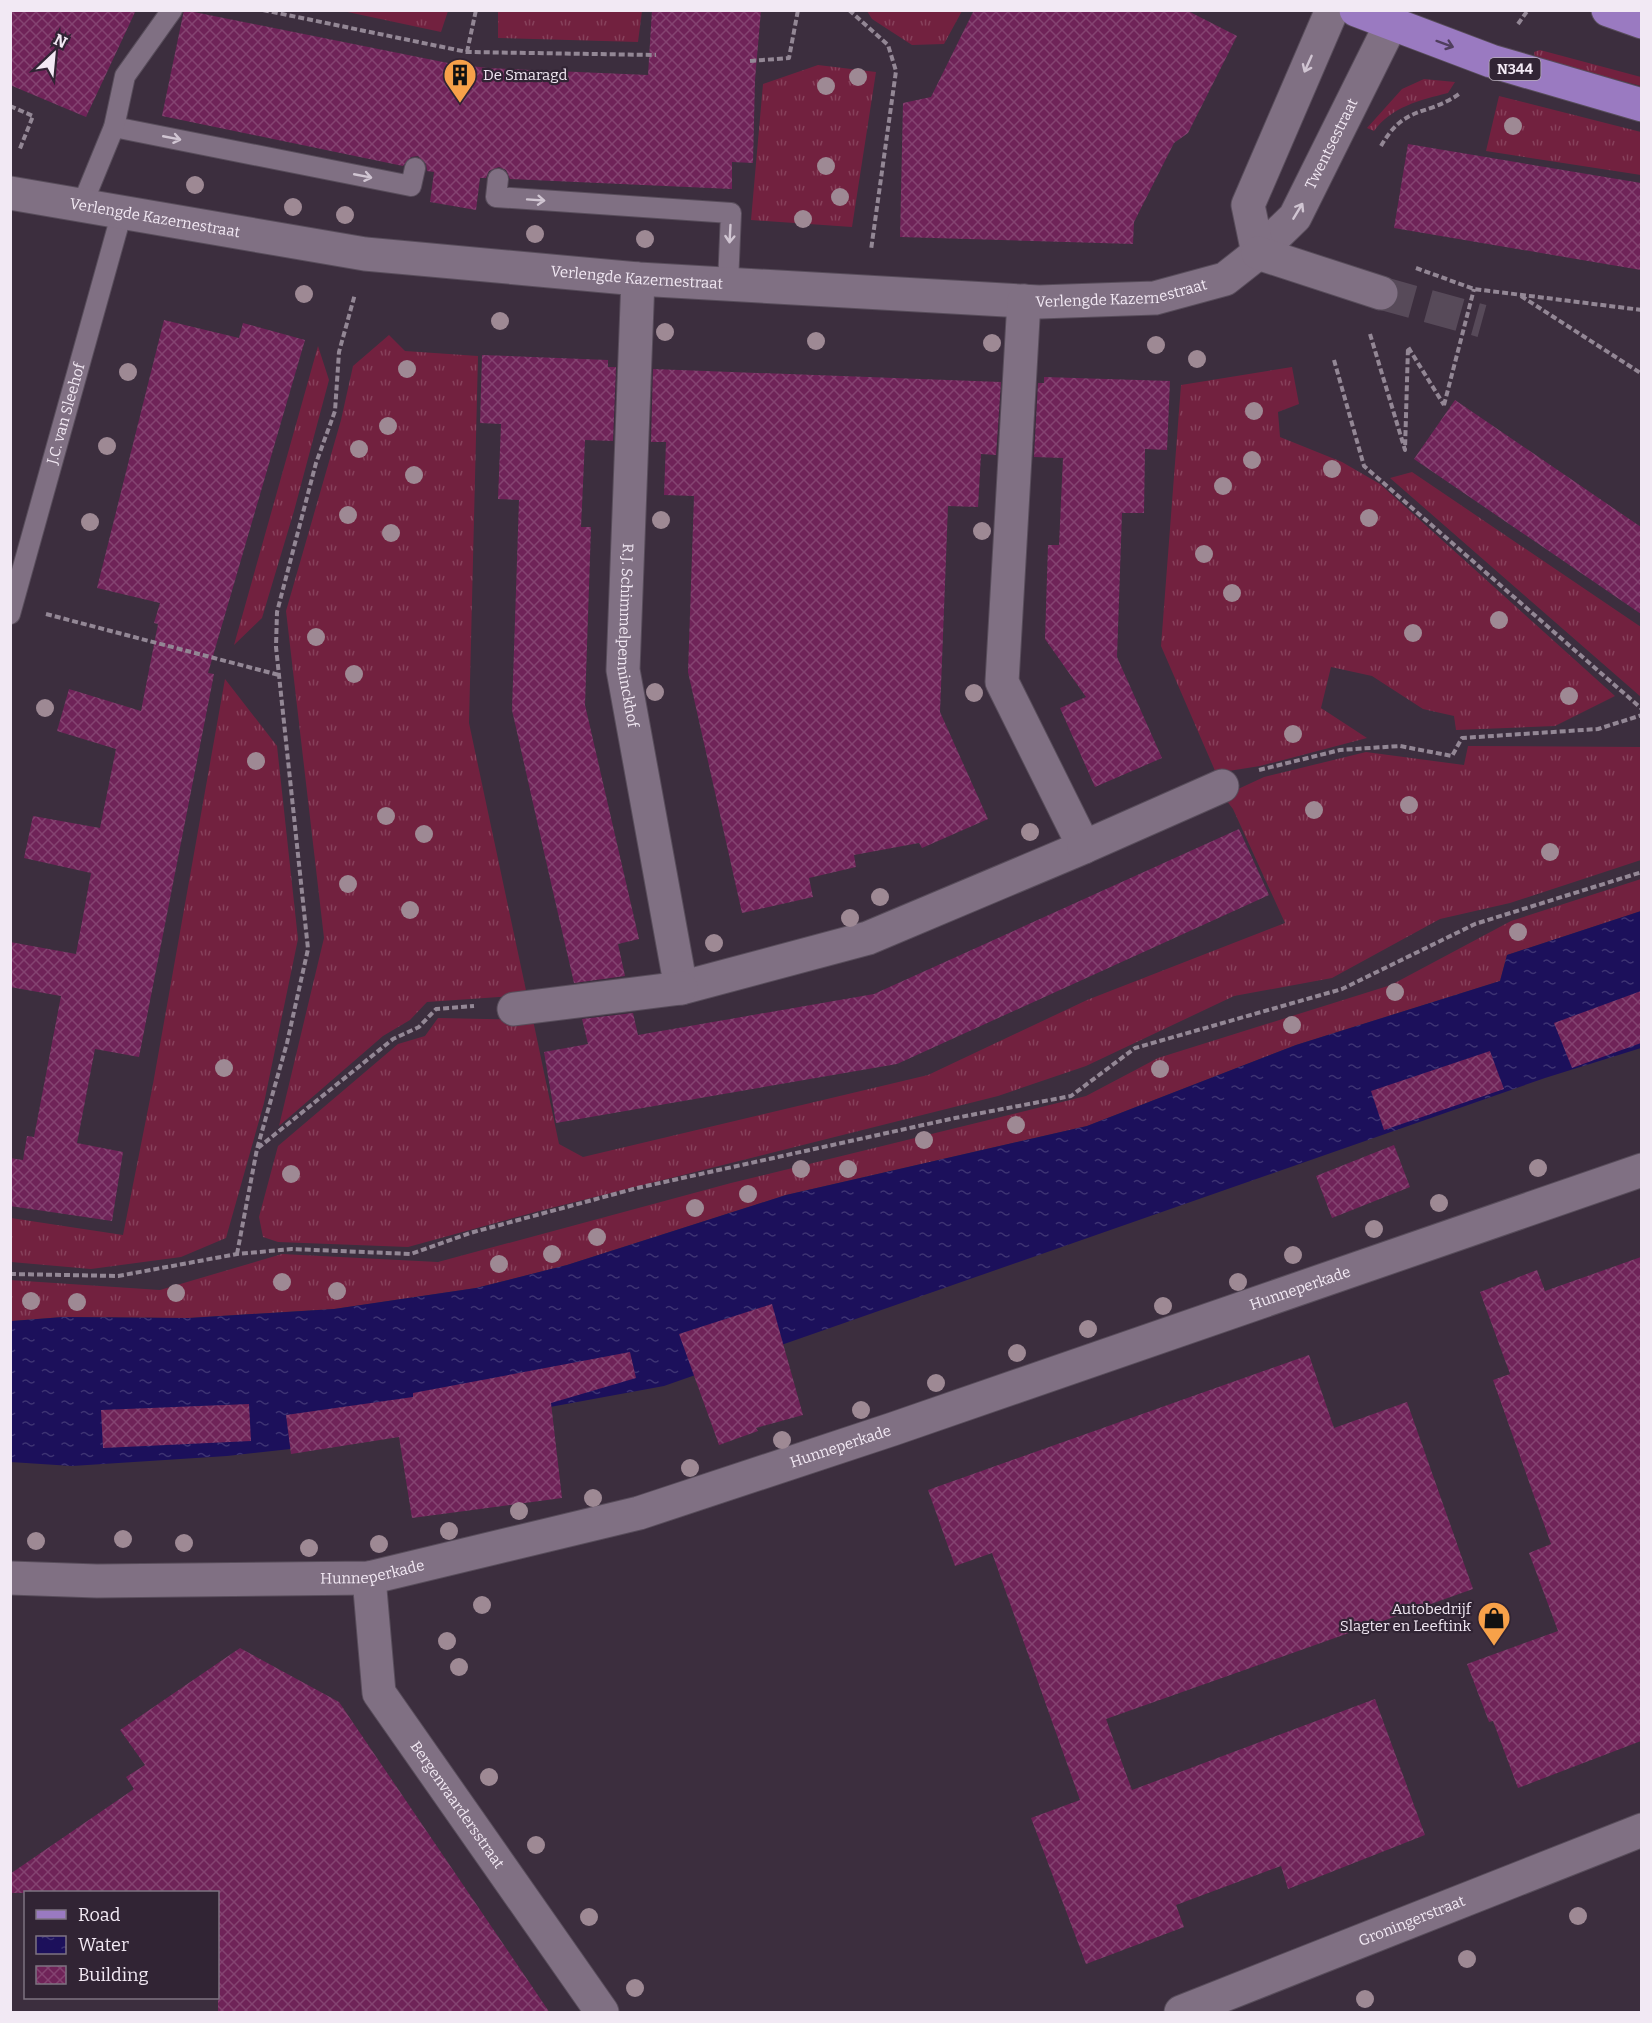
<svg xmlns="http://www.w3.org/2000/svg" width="1652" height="2023" font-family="Bitter,serif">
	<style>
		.grass { fill: url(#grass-tufts) }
		.water { fill: url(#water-ripples) }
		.building { fill: url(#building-cross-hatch) }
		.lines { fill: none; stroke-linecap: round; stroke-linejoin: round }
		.minor-tunnel { stroke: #574a59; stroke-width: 33; stroke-dasharray: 33 16; stroke-linecap: butt }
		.service-casing { stroke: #584d5b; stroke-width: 22 }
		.minor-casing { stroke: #584d5b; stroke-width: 35 }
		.primary-casing { stroke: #584d5b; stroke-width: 35 }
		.path { stroke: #938795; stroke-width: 4; stroke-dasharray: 6 3; stroke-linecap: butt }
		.service { stroke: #807083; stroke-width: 20 }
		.minor { stroke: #807083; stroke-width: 33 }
		.primary { stroke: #9a7ac1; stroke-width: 33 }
		.tree { fill: #9e8994 }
		.oneway { stroke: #503e5e }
		.oneway2 { stroke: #d0c5d2 }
		.labels { text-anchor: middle; stroke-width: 4.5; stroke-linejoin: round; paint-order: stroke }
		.shield { fill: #312434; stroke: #b8aeba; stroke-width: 1.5 }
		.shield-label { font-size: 14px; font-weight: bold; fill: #f2e9f4 }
		.poi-label { font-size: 15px; fill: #f2e9f4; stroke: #312434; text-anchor: start }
		.street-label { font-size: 15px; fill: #f2e9f4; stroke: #312434 }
	</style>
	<defs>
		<pattern id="grass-tufts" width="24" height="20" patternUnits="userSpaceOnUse" patternTransform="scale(1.5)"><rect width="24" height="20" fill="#72213f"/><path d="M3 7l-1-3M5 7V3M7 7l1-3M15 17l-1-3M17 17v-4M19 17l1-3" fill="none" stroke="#87415b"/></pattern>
		<pattern id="water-ripples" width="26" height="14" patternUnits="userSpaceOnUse" patternTransform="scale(1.5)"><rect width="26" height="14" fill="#1c105b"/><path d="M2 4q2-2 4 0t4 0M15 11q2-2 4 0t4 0" fill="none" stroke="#3d3373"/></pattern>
		<pattern id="building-cross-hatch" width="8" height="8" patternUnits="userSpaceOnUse" patternTransform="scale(1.5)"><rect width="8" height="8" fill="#6f2358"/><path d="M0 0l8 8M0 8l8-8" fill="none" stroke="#844371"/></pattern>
	</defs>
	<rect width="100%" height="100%" fill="#3c2e3e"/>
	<path class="grass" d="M343,11L448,10V11L441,32Z
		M498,11V10L642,11L638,42L498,38Z
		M867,11H962L944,44L912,45L872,19Z
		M1540,50L1641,77V86L1535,58L1534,52Z
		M818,65L876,72L852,227L751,220L763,84Z
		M1424,79L1455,82L1448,93C1420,100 1391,107 1374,131L1367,128L1402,89Z
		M1499,96L1641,132V175L1486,151Z
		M389,335L405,351L478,356L469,723L527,995L427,1002L410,1020L383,1036L279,1126L324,938L286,611L341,420L353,366Z
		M318,346L329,380L294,511L262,618L234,645Z
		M1292,367L1299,404L1278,412L1280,437L1342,462L1380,484L1615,696L1555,726L1456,730L1454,716L1423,709L1372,676L1331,667L1321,708L1367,738L1260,766L1216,773L1161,646L1181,385Z
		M1412,472L1641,627V697L1390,478Z
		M225,679L277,746L298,939L264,1103L226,1238L181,1257L91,1269L11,1262V1218L123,1235L153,1084Z
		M1468,746L1641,747V860L1510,903L1440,919L1332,978L1234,996L1086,1066L998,1096L539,1211L408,1247L278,1242L263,1237L259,1217L278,1146L398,1044L425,1036L438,1018L533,1020L559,1144L583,1157L928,1075L1087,1000L1285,923L1233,809L1223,796L1264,777L1366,752L1464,765Z
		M1641,879V911L1507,955L1500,981L1296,1045L1087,1126L786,1195L567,1265L476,1288L334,1309L189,1318L63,1317L11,1321L10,1280L160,1290L282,1254L438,1262L731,1183L1086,1096L1158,1058L1391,985L1511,921Z"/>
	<path class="water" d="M1641,911V1048L1545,1078L664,1386L372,1440L227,1456L72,1466L10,1462L12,1321L63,1317L189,1318L334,1309L476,1288L567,1265L786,1195L1087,1126L1296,1045L1500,981L1507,955Z"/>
	<path class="building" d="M10,10H136L86,117L10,85Z
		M184,10L453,64L488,68L648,75L652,10H761L755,80L753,163L732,162V189L510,179L506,170L499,167L489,171L486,178H480L476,210L430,202L434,172L427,171L426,164L418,156L411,157L403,166L162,116Z
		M974,10H1186L1237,36L1188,133L1174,143L1134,222L1133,244L900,237L903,103L931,97Z
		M1408,144L1641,183V270L1394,228Z
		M164,320L239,338L243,323L305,340L208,673L214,674L139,1057L95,1049L77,1143L123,1152L112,1221L10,1206V1158L23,1160L27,1136L34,1137L61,996L10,987V942L76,954L91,873L24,858L33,816L100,828L116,749L57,731L69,689L141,711L158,624L154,623L160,603L97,588Z
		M482,355L608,360V367H616L613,441L585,440L581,527H591L585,705L639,939L618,944L625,976L574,983L551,883L512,710L519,500L498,499L501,424L480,423Z
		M653,369L1001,382L996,455L981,454L978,507L948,506L940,712L988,819L922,848L919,843L854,855L856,867L809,878L813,897L742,913L688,672L694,496L664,495L666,442H651Z
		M1044,377L1170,381L1167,450L1145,449L1144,513H1122L1117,657L1162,758L1095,787L1060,708L1086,697L1045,639L1048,545H1059L1063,458L1034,457L1038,383H1044Z
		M1455,400L1641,527V614L1414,459Z
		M1239,829L1269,895L897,1064L556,1123L544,1052L588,1044L582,1019L633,1013L638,1035L874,994Z
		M1641,991V1043L1572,1068L1554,1023Z
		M1490,1051L1504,1089L1384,1130L1371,1091Z
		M1394,1145L1410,1187L1332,1218L1316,1176Z
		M1641,1257V1741L1518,1788L1493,1721L1489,1722L1467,1664L1558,1631L1529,1553L1551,1544L1493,1380L1510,1374L1480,1292L1537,1270L1545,1291Z
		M772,1304L803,1415L756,1428L758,1431L719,1445L679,1334Z
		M630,1352L636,1378L551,1403L562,1498L412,1518L399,1437L291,1454L286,1415L413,1397V1393Z
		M1309,1355L1334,1428L1407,1402L1473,1589L1106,1719L1132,1790L1375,1699L1425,1835L1288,1889L1281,1866L1176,1905L1184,1927L1086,1964L1031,1818L1080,1800L992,1553L955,1566L928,1490Z
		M249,1404L251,1441L103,1448L101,1410Z
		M240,1648L339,1702L550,2013H218V1893H10V1874L134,1789L126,1777L145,1765L120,1730Z"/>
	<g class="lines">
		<path class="minor-tunnel" d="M1381,293L1482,321"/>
		<g class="service-casing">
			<g id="service">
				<path d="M114,127L411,186L415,168"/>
				<path d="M498,179L496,197L731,213L728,284"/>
				<path d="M82,205L114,127L125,76L172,10"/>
				<path id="s1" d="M10,614L122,212"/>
			</g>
		</g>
		<g class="minor-casing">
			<g id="minor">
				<path id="s2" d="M10,193L365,254L638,279L1039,302L1155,298L1225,279L1258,253L1295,217L1391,24"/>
				<path d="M1258,253L1248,205L1332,10"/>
				<path d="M1258,253L1381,293"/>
				<path id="s3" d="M638,279L623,670L681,988L868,938L1084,847L1002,682L1024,301"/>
				<path d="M1084,847L1222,786"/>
				<path d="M514,1009L681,988"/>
				<path id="s4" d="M10,1578L97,1581L369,1578L639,1513L893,1429L1642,1170"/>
				<path id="s5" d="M369,1578L379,1693L602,2012"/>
				<path id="s6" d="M1181,2012L1642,1830"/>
			</g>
		</g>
		<g class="primary-casing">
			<path id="primary" d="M1356,10L1491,61L1642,105
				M1608,10L1642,22"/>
		</g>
		<path class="path" d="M263,10L467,52L656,55
			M849,10L888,45L896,71L871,250
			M1518,24L1528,10
			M467,52L476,10
			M750,61L789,58L798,10
			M10,106L33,116L19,151
			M1381,146C1405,104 1426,117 1459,94
			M1416,268L1474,289L1642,310
			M1521,296L1642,374
			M1370,334L1405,450L1408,347L1444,405
			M1334,360L1364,466L1642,709
			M1444,405L1474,289
			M46,614L279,675
			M1259,770L1340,750L1400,746L1452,756L1462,738L1598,729L1642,715
			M258,1148L393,1039L419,1027L436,1009L474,1006
			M237,1254L257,1149L287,1043L308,949L276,647L277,612L316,463L335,411L339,352L355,294
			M10,1274L118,1276L237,1254L292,1249L411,1254L470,1233L637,1188L955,1118L1071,1096L1135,1048L1342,989L1475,924L1642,872"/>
		<use href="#service" class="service"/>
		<use href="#minor" class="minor"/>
		<use href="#primary" class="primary"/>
	</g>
	<g class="tree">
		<circle cx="858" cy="77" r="9"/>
		<circle cx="826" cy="86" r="9"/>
		<circle cx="1513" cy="126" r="9"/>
		<circle cx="826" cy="166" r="9"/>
		<circle cx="195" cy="185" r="9"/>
		<circle cx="840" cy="197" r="9"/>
		<circle cx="293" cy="207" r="9"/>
		<circle cx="345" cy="215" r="9"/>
		<circle cx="803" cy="219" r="9"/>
		<circle cx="535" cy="234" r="9"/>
		<circle cx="645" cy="239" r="9"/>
		<circle cx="304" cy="294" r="9"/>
		<circle cx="500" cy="321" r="9"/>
		<circle cx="665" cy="332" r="9"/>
		<circle cx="816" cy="341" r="9"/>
		<circle cx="992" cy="343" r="9"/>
		<circle cx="1156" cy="345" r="9"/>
		<circle cx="1197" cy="359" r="9"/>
		<circle cx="407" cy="369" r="9"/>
		<circle cx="128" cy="372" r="9"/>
		<circle cx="1254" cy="411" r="9"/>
		<circle cx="388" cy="426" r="9"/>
		<circle cx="107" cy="446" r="9"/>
		<circle cx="359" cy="449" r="9"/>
		<circle cx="1252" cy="460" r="9"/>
		<circle cx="1332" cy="469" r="9"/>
		<circle cx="414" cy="475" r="9"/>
		<circle cx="1223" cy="486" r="9"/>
		<circle cx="348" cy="515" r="9"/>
		<circle cx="1369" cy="518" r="9"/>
		<circle cx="661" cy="520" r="9"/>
		<circle cx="90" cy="522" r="9"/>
		<circle cx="982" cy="531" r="9"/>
		<circle cx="391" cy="533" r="9"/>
		<circle cx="1204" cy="554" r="9"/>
		<circle cx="1232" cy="593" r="9"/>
		<circle cx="1499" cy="620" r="9"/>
		<circle cx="1413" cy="633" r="9"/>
		<circle cx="316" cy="637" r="9"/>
		<circle cx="354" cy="674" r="9"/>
		<circle cx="655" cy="692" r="9"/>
		<circle cx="974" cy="693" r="9"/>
		<circle cx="1569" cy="696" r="9"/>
		<circle cx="45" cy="708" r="9"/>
		<circle cx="1293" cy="734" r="9"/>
		<circle cx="256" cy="761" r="9"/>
		<circle cx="1409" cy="805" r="9"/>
		<circle cx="1314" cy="810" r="9"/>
		<circle cx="386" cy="816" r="9"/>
		<circle cx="1030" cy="832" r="9"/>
		<circle cx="424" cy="834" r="9"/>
		<circle cx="1550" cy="852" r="9"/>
		<circle cx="348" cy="884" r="9"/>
		<circle cx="880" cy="897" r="9"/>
		<circle cx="410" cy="910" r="9"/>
		<circle cx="850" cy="918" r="9"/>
		<circle cx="1518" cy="932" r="9"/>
		<circle cx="714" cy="943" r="9"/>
		<circle cx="1395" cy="992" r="9"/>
		<circle cx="1292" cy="1025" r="9"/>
		<circle cx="224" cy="1068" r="9"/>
		<circle cx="1160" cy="1069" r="9"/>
		<circle cx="1016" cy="1125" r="9"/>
		<circle cx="924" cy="1140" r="9"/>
		<circle cx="1538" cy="1168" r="9"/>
		<circle cx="801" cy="1169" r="9"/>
		<circle cx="848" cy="1169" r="9"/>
		<circle cx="291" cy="1174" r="9"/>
		<circle cx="748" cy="1194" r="9"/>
		<circle cx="1439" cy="1203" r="9"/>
		<circle cx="695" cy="1208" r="9"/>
		<circle cx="1374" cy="1229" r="9"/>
		<circle cx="597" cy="1237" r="9"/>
		<circle cx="552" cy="1254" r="9"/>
		<circle cx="1293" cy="1255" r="9"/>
		<circle cx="499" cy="1264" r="9"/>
		<circle cx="282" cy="1282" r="9"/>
		<circle cx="1238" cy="1282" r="9"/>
		<circle cx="337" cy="1291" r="9"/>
		<circle cx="176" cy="1293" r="9"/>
		<circle cx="31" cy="1301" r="9"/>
		<circle cx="77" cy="1302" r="9"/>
		<circle cx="1163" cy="1306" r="9"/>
		<circle cx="1088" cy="1329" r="9"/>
		<circle cx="1017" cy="1353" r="9"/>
		<circle cx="936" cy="1383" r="9"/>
		<circle cx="861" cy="1410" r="9"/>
		<circle cx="782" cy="1440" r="9"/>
		<circle cx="690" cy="1468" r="9"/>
		<circle cx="593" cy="1498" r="9"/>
		<circle cx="519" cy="1511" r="9"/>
		<circle cx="449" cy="1531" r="9"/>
		<circle cx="123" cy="1539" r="9"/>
		<circle cx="36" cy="1541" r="9"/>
		<circle cx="184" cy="1543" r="9"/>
		<circle cx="379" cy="1544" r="9"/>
		<circle cx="309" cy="1548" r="9"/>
		<circle cx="482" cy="1605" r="9"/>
		<circle cx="447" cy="1641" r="9"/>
		<circle cx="459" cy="1667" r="9"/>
		<circle cx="489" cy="1777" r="9"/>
		<circle cx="536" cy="1845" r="9"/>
		<circle cx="1578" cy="1916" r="9"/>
		<circle cx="589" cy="1917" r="9"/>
		<circle cx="1467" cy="1959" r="9"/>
		<circle cx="635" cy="1988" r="9"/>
		<circle cx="1365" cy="1999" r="9"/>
	</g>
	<defs><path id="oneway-shaft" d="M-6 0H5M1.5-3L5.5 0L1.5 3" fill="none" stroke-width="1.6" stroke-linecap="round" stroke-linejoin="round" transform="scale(1.5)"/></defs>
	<use class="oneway" href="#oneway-shaft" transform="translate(1445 44) rotate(20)"/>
	<g class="oneway2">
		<use href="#oneway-shaft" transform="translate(1308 64) rotate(114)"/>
		<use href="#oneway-shaft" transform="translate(172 138) rotate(11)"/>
		<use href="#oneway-shaft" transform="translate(363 176) rotate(11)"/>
		<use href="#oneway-shaft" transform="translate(536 200) rotate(4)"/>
		<use href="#oneway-shaft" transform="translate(1298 211) rotate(-59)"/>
		<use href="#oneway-shaft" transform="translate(730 234) rotate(93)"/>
	</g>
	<defs>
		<g id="building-pin" transform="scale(1.725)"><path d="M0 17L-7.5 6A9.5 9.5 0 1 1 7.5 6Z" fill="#f7a149" stroke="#312434"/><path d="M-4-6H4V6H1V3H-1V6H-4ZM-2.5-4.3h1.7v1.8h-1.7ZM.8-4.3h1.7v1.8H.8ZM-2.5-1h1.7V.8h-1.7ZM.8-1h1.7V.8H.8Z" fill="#111"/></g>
		<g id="shop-pin" transform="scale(1.725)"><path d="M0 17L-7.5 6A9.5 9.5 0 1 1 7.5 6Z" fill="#f7a149" stroke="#312434"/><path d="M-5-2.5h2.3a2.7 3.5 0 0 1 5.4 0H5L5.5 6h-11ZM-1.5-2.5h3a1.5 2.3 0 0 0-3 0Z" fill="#111"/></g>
	</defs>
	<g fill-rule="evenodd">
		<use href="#building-pin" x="460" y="75"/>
		<use href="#shop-pin" x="1494" y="1618"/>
	</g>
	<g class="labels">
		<rect class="shield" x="1489.5" y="58" width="51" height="22" rx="4.5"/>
		<g class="shield-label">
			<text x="1515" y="74">N344</text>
		</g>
		<g class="poi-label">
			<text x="483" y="80">De Smaragd</text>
			<text x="1471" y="1614" text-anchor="end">Autobedrijf<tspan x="1471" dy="17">Slagter en Leeftink</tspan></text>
		</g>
		<g class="street-label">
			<text dy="5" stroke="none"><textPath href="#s2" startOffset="1400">Twentsestraat</textPath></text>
			<text dy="5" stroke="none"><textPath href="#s2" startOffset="147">Verlengde Kazernestraat</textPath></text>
			<text dy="5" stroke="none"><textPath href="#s2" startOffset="633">Verlengde Kazernestraat</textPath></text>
			<text dy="5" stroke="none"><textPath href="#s2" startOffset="1119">Verlengde Kazernestraat</textPath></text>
			<text dy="5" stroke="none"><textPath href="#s1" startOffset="208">J.C. van Sleehof</textPath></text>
			<text dy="5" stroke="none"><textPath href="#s3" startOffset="357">R.J. Schimmelpenninckhof</textPath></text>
			<text dy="5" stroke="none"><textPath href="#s4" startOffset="1335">Hunneperkade</textPath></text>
			<text dy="5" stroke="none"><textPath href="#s4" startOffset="849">Hunneperkade</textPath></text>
			<text dy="5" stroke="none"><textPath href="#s4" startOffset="363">Hunneperkade</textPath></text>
			<text dy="5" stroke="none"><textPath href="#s5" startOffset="252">Bergenvaardersstraat</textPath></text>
			<text dy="5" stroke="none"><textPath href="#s6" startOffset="248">Groningerstraat</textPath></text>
		</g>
	</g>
	<rect width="1652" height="2023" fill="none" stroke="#f2e9f4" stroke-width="24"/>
	<rect x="24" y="1891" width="195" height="108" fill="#312434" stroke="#7e7381" stroke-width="1.5"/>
	<rect x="36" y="1910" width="30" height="9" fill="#9a7ac1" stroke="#7e7381" stroke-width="1.5"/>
	<text x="78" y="1921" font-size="18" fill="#f2e9f4">Road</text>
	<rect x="36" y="1936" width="30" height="18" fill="url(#water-ripples)" stroke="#7e7381" stroke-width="1.5"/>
	<text x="78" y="1951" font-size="18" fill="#f2e9f4">Water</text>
	<rect x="36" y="1966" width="30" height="18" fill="url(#building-cross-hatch)" stroke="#7e7381" stroke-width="1.5"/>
	<text x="78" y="1981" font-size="18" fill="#f2e9f4">Building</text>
	<g transform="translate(54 54) rotate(26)" stroke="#312434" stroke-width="4.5" paint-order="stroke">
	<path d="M0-4.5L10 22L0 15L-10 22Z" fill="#f2e9f4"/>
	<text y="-9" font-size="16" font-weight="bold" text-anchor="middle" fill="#f2e9f4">N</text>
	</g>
</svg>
